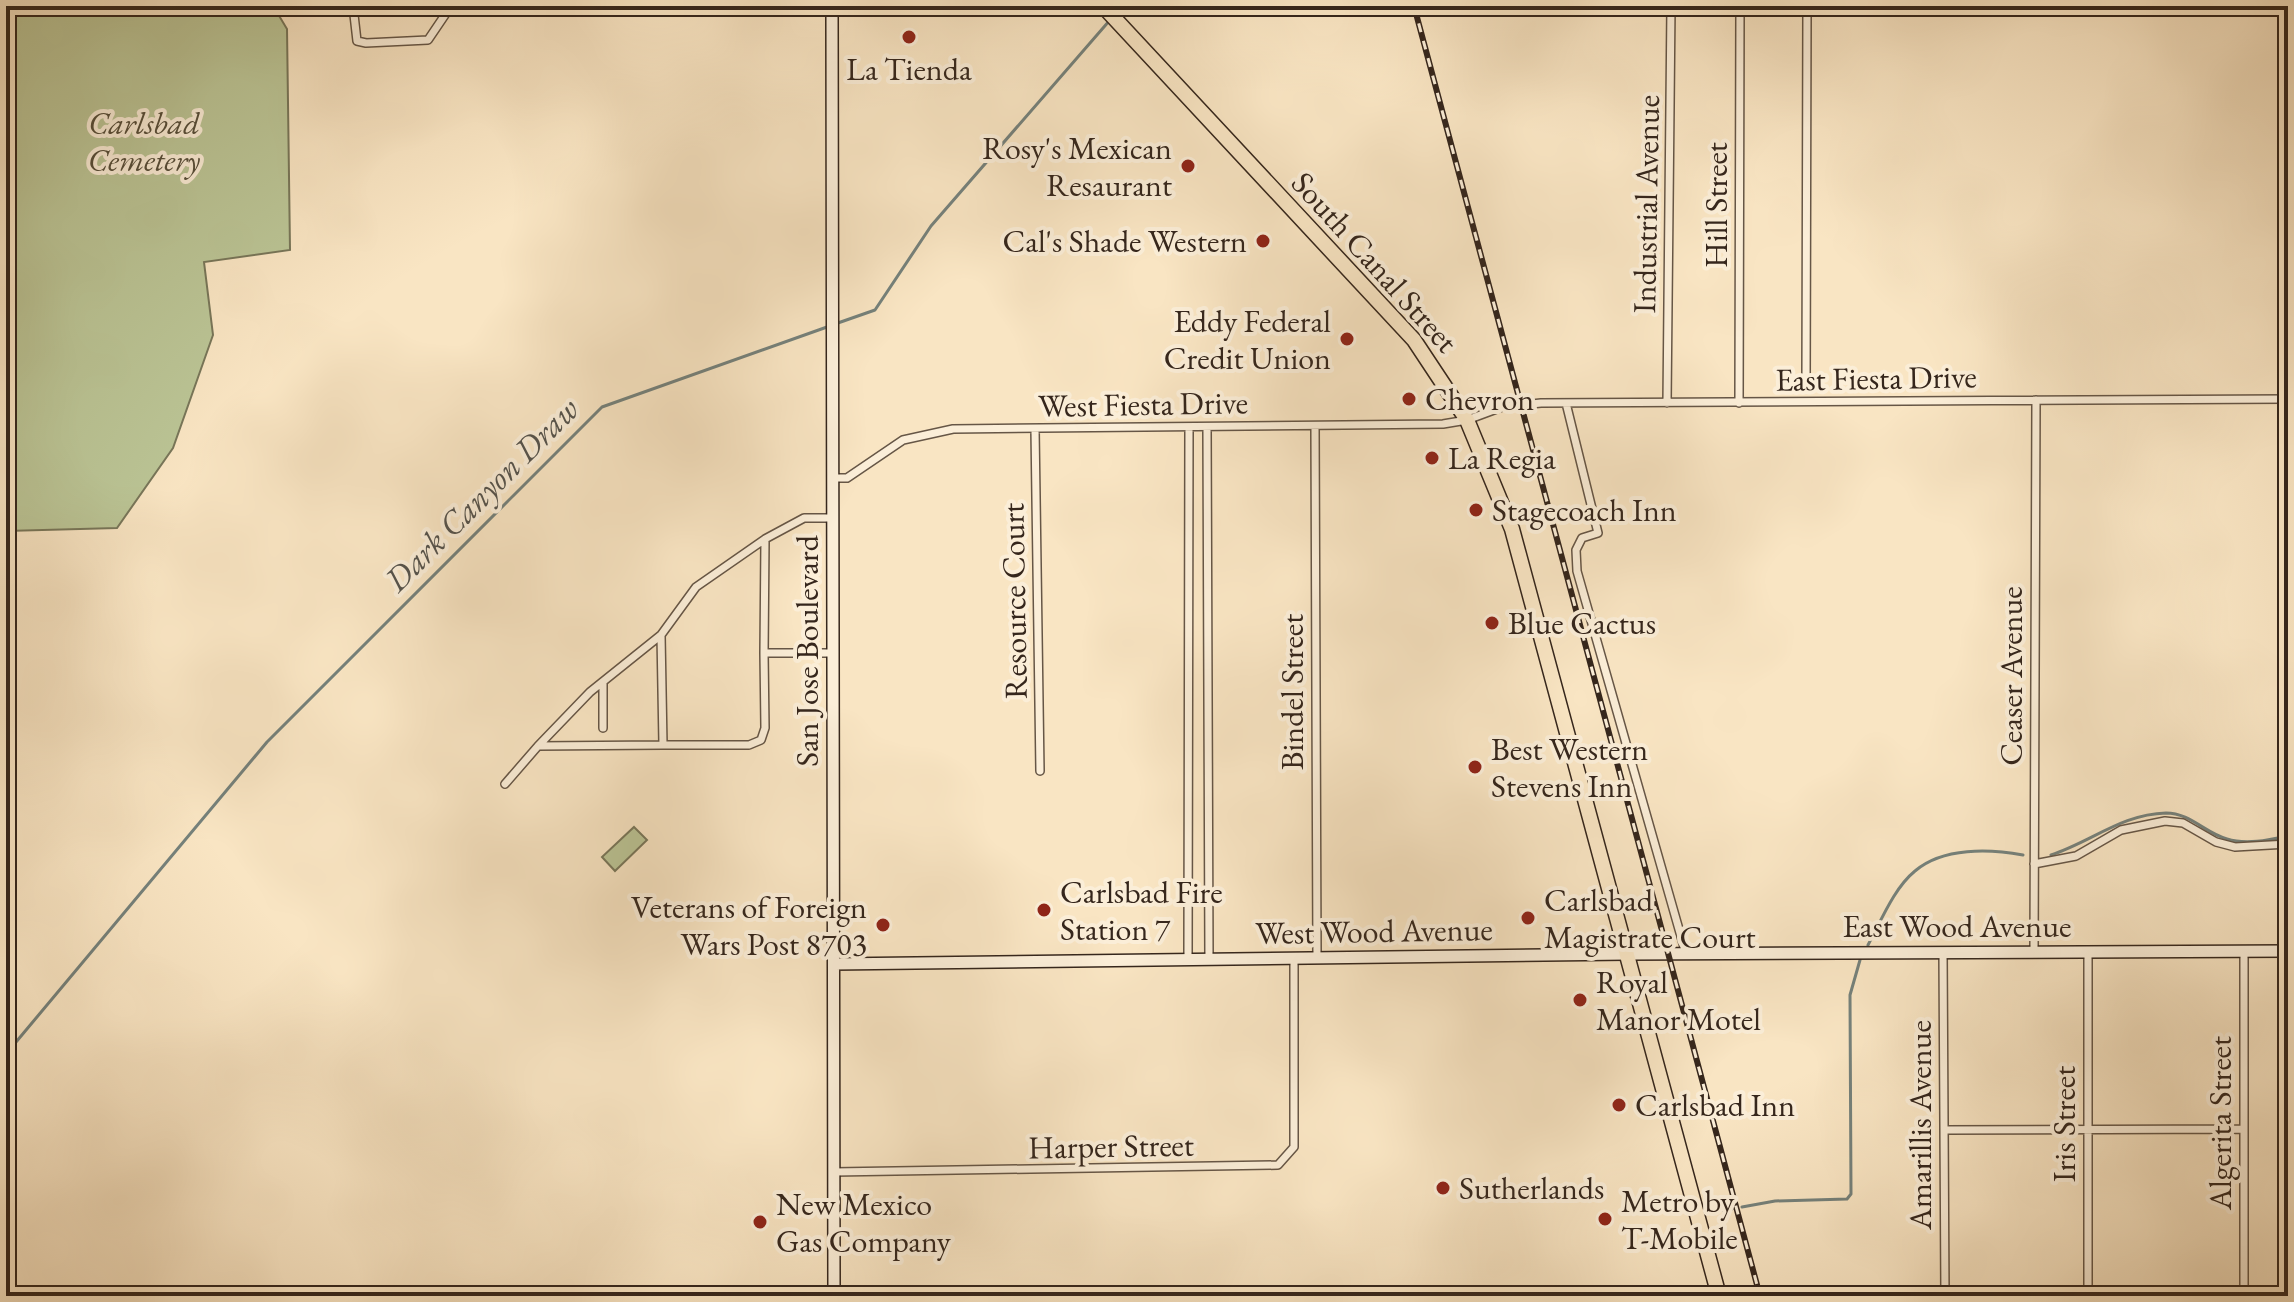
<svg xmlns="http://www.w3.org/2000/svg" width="2294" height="1302" font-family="'EB Garamond',serif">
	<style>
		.green { fill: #bbc596; stroke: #787659; stroke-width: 2 }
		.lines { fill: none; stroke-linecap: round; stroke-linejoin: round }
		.stream { stroke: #75817b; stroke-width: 3 }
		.street-casing { stroke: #665646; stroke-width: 10 }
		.secondary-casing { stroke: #35261c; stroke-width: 14 }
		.highway-casing { stroke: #35261c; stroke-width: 17 }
		.street { stroke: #fbeed8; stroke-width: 7 }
		.secondary { stroke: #fbeed8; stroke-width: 11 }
		.highway { stroke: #f9e5c3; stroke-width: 14 }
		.rail-casing { stroke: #35261c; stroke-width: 6 }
		.rail { stroke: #fbeed8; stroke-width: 3; stroke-dasharray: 9; stroke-linecap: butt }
		.poi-dot { fill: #8f2418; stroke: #fbeed8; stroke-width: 3 }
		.labels { text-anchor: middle; stroke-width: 8; stroke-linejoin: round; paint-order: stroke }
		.poi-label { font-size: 32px; fill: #35261c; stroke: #fbeed8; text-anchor: start }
		.park-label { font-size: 32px; font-style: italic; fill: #564e3a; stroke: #fbeed8 }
		.street-label { font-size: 32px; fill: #35261c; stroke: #fbeed8 }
		.water-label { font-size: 34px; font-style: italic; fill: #55534c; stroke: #fbeed8 }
	</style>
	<rect width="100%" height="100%" fill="#f9e5c3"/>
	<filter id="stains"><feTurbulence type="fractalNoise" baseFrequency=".0025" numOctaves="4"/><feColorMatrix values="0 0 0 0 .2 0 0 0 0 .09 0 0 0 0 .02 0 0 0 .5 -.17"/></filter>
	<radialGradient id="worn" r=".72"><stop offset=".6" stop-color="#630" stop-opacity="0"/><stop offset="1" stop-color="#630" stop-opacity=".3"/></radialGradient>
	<path class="green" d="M6,6H268L275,9L287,29L290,250L204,262L213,335L173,448L117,528L6,531Z
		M634,827L647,840L615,871L602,857Z"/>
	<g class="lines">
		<path class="stream" d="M835,324L875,310L931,226L1110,20
			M2051,855C2091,842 2122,814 2166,813C2190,813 2205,833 2227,839C2246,845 2269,840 2288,836
			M1868,945C1881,921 1894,888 1915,871C1943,847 1990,849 2023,855
			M6,1054L267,742L602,407L827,327
			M1742,1207L1775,1201L1847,1199L1851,1194L1850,995L1860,960
			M1723,1211L1732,1209"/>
		<g class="street-casing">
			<path id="street" d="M353,6L357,41L366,43L428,40L451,6
				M1806,388L1807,6
				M1566,403L1598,533L1582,538L1576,550L1577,571L1686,954
				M1667,403L1671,6
				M1739,403L1740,6
				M1315,426L1317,958
				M1207,427L1209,959
				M1035,429L1040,771
				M832,478H847L903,440L953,429L1443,424L1467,420L1502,407L1541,403L2288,399
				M832,518H804L765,539L764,653H833
				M764,653L765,728L761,740L749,745H663L661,635L696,587L765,539
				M603,682V728
				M538,746L590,692L661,635
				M505,784L538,746L663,745
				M2034,864L2076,856L2121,830L2165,821L2183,823L2216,842L2235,847L2288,844
				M2034,951L2036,400
				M2244,951V1296
				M1943,953L1945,1296
				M1188,959L1189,427
				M1944,1130L2244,1129
				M834,1172L1278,1165L1294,1147V958
				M2088,1296V951"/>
		</g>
		<g class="secondary-casing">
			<path id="secondary" d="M832,6L834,1296
				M834,964L1627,954L2288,951"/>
		</g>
		<g class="highway-casing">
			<path id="highway" d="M1103,6L1414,340L1467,420L1512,529L1719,1296"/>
		</g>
		<use href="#street" class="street"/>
		<use href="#secondary" class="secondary"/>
		<use href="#highway" class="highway"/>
		<g class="rail-casing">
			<path id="rail" d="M1414,6L1760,1296"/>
		</g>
		<use href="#rail" class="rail"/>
	</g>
	<g class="poi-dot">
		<circle cx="909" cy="37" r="8"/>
		<circle cx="1188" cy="166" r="8"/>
		<circle cx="1263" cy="241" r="8"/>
		<circle cx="1347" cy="339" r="8"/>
		<circle cx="1409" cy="399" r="8"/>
		<circle cx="1432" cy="458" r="8"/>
		<circle cx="1476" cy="510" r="8"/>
		<circle cx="1492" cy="623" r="8"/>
		<circle cx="1475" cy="767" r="8"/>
		<circle cx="1044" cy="910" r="8"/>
		<circle cx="1528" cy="918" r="8"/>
		<circle cx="883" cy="925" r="8"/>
		<circle cx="1580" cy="1000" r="8"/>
		<circle cx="1619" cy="1105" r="8"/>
		<circle cx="1443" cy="1188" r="8"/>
		<circle cx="1605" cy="1219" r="8"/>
		<circle cx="760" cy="1222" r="8"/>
	</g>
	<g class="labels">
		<g class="poi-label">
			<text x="909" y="80" text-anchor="middle">La Tienda</text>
			<text x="1172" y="159" text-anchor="end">Rosy's Mexican<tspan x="1172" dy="37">Resaurant</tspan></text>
			<text x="1247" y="252" text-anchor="end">Cal's Shade Western</text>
			<text x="1331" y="332" text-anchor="end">Eddy Federal<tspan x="1331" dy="37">Credit Union</tspan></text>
			<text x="1425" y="410">Chevron</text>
			<text x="1448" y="469">La Regia</text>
			<text x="1492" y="521">Stagecoach Inn</text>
			<text x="1508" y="634">Blue Cactus</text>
			<text x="1491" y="760">Best Western<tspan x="1491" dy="37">Stevens Inn</tspan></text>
			<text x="1060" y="903">Carlsbad Fire<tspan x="1060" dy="37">Station 7</tspan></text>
			<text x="1544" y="911">Carlsbad<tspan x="1544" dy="37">Magistrate Court</tspan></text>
			<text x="867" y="918" text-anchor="end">Veterans of Foreign<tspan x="867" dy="37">Wars Post 8703</tspan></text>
			<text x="1596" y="993">Royal<tspan x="1596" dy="37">Manor Motel</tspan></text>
			<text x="1635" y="1116">Carlsbad Inn</text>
			<text x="1459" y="1199">Sutherlands</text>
			<text x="1621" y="1212">Metro by<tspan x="1621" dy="37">T-Mobile</tspan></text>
			<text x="776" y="1215">New Mexico<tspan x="776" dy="37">Gas Company</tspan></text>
		</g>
		<g class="park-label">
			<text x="144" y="134">Carlsbad<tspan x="144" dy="37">Cemetery</tspan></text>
		</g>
		<g class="street-label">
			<text transform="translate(1646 204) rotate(-89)" y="11">Industrial Avenue</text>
			<text transform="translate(1716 205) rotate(-90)" y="11">Hill Street</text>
			<text transform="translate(1375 262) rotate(48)" y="11">South Canal Street</text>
			<text transform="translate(1876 378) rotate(-1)" y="11">East Fiesta Drive</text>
			<text transform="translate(1143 404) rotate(-1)" y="11">West Fiesta Drive</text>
			<text transform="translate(1014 601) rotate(-91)" y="11">Resource Court</text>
			<text transform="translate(807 651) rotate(-90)" y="11">San Jose Boulevard</text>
			<text transform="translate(2011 676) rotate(-90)" y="11">Ceaser Avenue</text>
			<text transform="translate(1292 692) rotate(-90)" y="11">Bindel Street</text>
			<text x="1957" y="937">East Wood Avenue</text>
			<text transform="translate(1374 931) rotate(-1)" y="11">West Wood Avenue</text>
			<text transform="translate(2220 1123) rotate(-90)" y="11">Algerita Street</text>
			<text transform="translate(2064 1124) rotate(-90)" y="11">Iris Street</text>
			<text transform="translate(1920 1125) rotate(-90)" y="11">Amarillis Avenue</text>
			<text transform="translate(1111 1146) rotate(-1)" y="11">Harper Street</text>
		</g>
		<g class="water-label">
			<text transform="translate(481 494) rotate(-45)" y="12">Dark Canyon Draw</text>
		</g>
	</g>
	<rect width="2294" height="1302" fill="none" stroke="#f9e5c3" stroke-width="32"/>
	<rect x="8" y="8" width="2278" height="1286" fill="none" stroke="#35261c" stroke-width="4"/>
	<rect x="16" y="16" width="2262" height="1270" fill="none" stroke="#35261c" stroke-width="2"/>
	<rect width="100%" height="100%" filter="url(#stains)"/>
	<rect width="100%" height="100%" fill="url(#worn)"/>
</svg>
